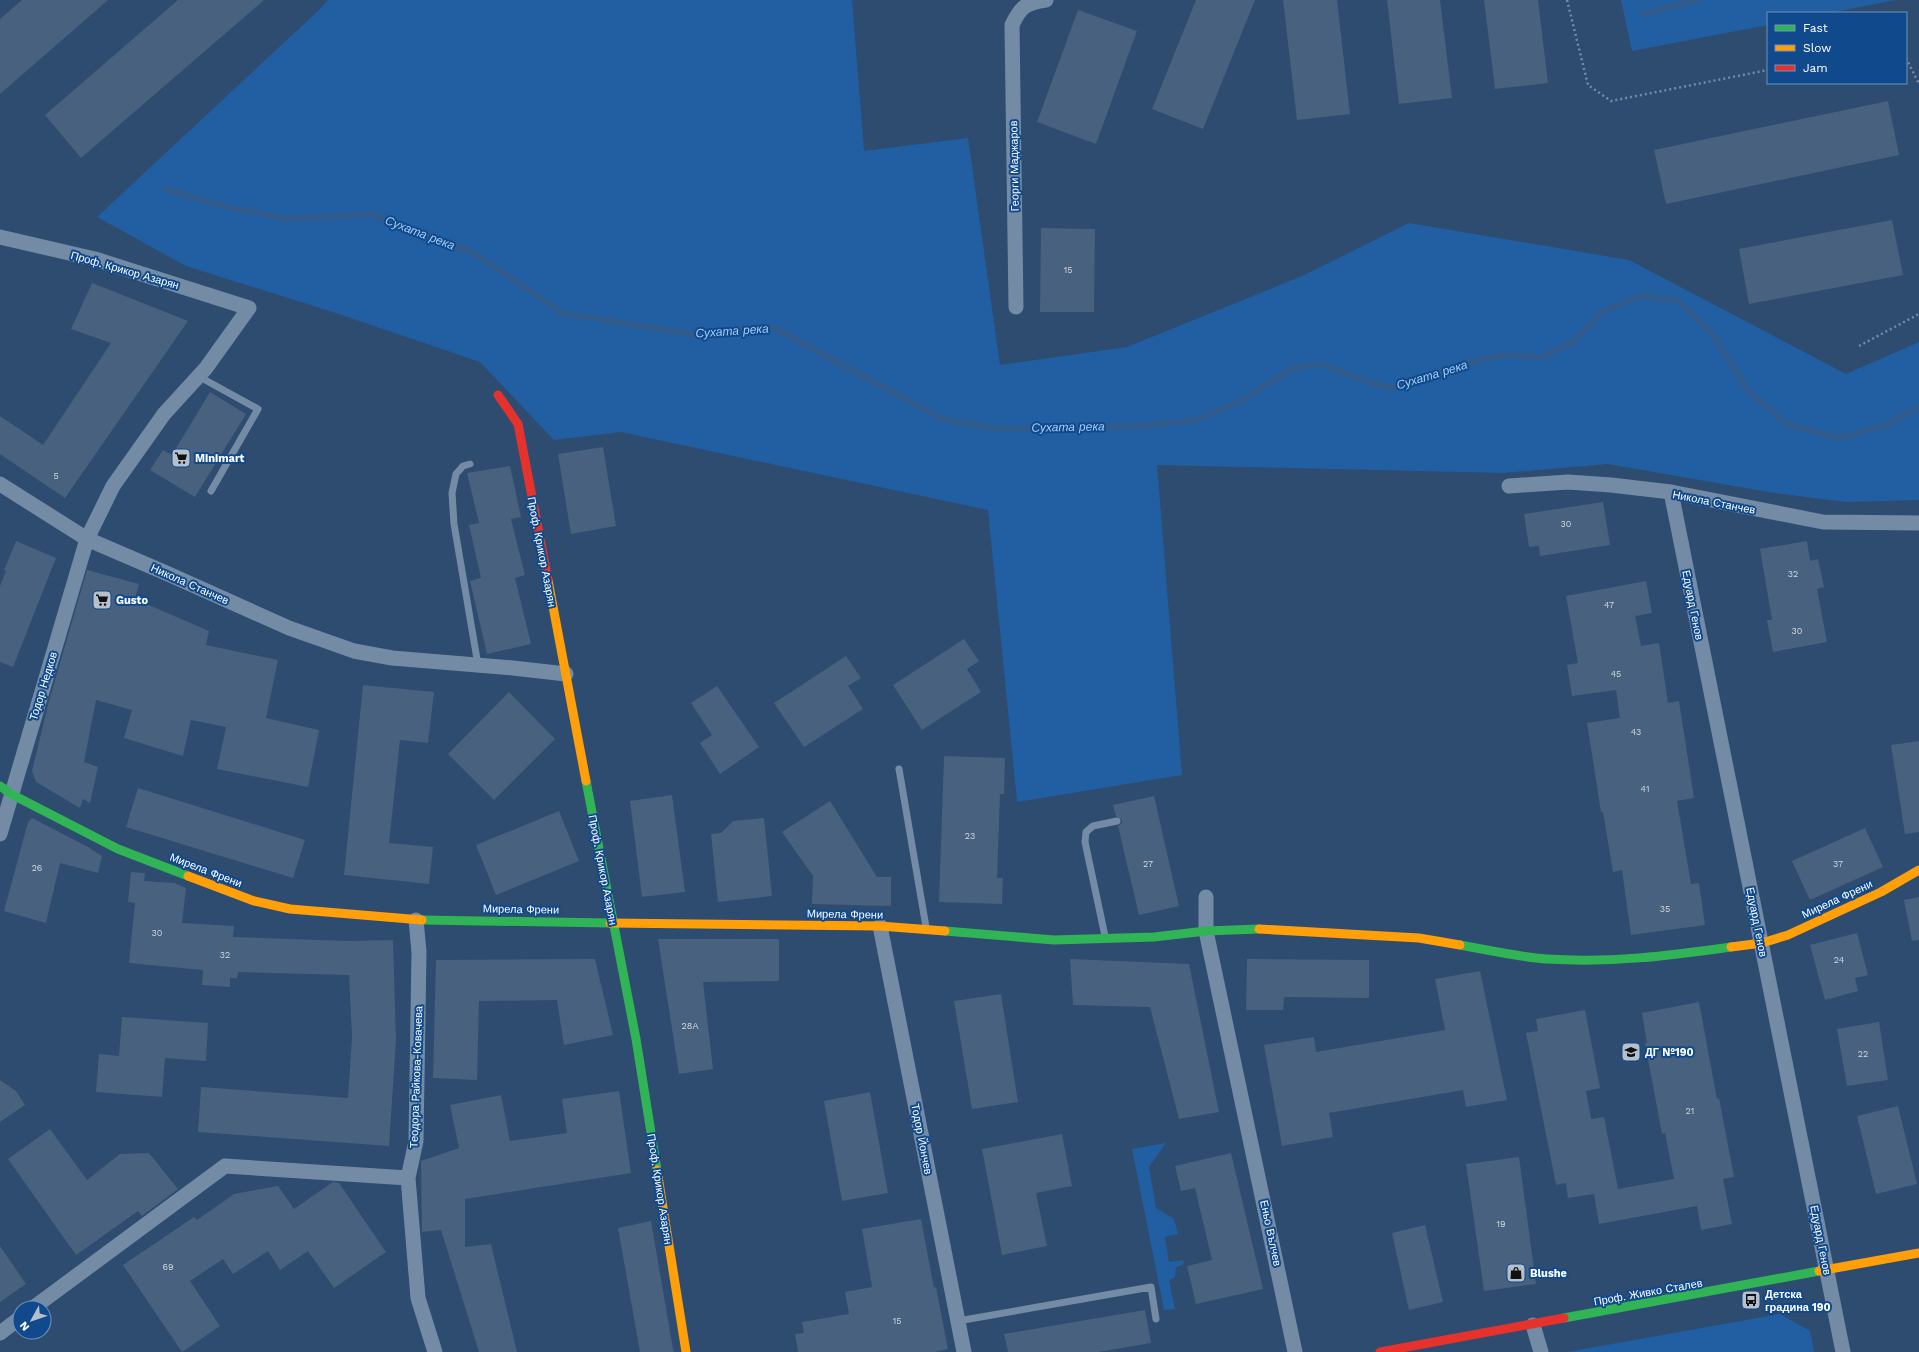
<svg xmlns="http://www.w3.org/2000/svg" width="1919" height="1352" font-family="'Work Sans',sans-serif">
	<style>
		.green { fill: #215fa2 }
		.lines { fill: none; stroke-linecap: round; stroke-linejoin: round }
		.stream { stroke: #325b8b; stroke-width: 5.5 }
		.building { fill: #48617e }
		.path { stroke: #748ba5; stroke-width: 2.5; stroke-dasharray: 2 3; stroke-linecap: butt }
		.lane { stroke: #748ba5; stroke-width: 7 }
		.street { stroke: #748ba5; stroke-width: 15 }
		.fast { stroke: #30b455; stroke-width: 9 }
		.slow { stroke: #ff9f0a; stroke-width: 9 }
		.jam { stroke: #e5322d; stroke-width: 9 }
		.labels { text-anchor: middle; stroke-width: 4; stroke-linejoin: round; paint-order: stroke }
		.number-label { font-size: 9px; fill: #d1d8df }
		.street-label { font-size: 11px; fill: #fff; stroke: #114a8c }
		.poi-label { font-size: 11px; font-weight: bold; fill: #fff; stroke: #114a8c; text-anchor: start }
		.water-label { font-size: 12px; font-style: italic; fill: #a3cdf9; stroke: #114a8c }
	</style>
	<rect width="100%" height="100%" fill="#2d4c70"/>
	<path class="green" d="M328,0H852L864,151L968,138L1000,365L1127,347L1302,276L1409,223L1629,260L1846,374L1919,342V500L1846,502L1774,493L1608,464L1504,473L1157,465L1182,775L1017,802L988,510L621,432L554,440L480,362L339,314L186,266L97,217L319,10Z
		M1621,0H1896L1829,13H1768V25L1632,51Z
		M1166,1143L1149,1167L1156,1208L1174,1219L1178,1234L1165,1237L1169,1262L1183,1260L1184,1264L1176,1267L1175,1277L1169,1280L1175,1309L1164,1310L1132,1149Z
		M1780,1314L1810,1331L1814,1352H1567Z"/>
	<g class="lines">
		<path class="stream" d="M1644,14L1697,0
			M165,189L226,207L287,219L372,214L474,253L562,313L690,334L773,327L942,419L1000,429L1142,426L1197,420L1245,399L1268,383L1295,368L1321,364L1373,384L1391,388L1411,384L1456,366L1502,355L1541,357L1572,343L1602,312L1640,296L1678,301L1712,334L1749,392L1786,424L1839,438L1887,425L1919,407"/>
	</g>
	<path class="building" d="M22,0H108L0,94V19Z
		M178,0H264L81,158L45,115Z
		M1196,0H1255L1203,129L1152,109Z
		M1283,0H1337L1350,114L1297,120Z
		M1387,0H1440L1452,98L1399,104Z
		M1484,0H1538L1548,83L1495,89Z
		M1078,10L1137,31L1096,144L1037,122Z
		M1888,101L1899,155L1666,204L1654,150Z
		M1892,220L1903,275L1749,304L1739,249Z
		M1041,228L1095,229L1094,312H1040Z
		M92,283L188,321L65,498L0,454V416L43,445L111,343L71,329Z
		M210,392L246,414L195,497L150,470L163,450L172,455Z
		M603,447L616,526L571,534L558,454Z
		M510,466L521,517L511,519L525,575L515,578L531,644L487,654L470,581L481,578L469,525L479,523L467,473Z
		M1603,502L1610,545L1540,556L1539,546L1529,547L1524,514Z
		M16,541L56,558L13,667L0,662V586L6,571L4,570Z
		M1807,541L1810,561L1818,559L1824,587L1817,589L1827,642L1773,652L1767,620H1772L1760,549Z
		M87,570L139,584L135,599L209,631L206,645L278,660L266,718L319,730L308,787L217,769L226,727L191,720L183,756L124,738L132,710L96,700L84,762L98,767L90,803L83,799L80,808L36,782L32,771L49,701Z
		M1646,581L1652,613L1635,616L1641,646L1659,643L1668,703L1679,701L1694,798L1677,801L1691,884L1699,883L1705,925L1631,935L1622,870L1613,872L1603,812H1601L1587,723L1620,718L1616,690L1572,696L1567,665L1578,663L1566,596Z
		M964,639L979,661L967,669L981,692L922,730L893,685Z
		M846,656L861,678L848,686L863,709L804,747L774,703Z
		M363,685L434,692L428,743L400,740L389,843L433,847L429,884L344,875Z
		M717,686L759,747L720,774L700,743L712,735L691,703Z
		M509,692L555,739L494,800L448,754Z
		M1919,741V832L1905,834L1891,745Z
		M944,756L1005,758L1004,794H1000L997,878H1003L1002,904L939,902Z
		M138,788L305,840L293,878L126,827Z
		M672,795L685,892L642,897L630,801Z
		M1154,796L1179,906L1139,915L1118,826L1122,823V820L1116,816L1113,805Z
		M830,801L877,877H891V906L812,904L813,876L782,832Z
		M559,811L579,861L496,895L476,845Z
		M32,818L88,847L102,856L98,873L60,863L46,923L4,911L28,822Z
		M764,818L772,896L718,902L711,834L721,833L733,821Z
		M1865,828L1883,867L1810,900L1792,861Z
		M131,872L145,873L144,881L174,883L186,888L182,923L234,926L233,937L348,941L393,940L396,1040L389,1146L198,1132L201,1087L348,1098L352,1037L349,975L238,972L237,978H230V987L202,985L203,970L129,963L135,903L128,902Z
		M1919,897V940L1912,941L1904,900Z
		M1857,933L1868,975L1855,978L1858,991L1825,1000L1810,945Z
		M658,939H779V981L703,982L713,1069L679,1074Z
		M595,959L613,1035L564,1045L557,1000L479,1001L477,1080L433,1078L436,960Z
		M1070,959L1189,964L1219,1112L1179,1119L1150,1007L1073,1005Z
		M1247,959L1369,960V998L1284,997L1283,1010H1246Z
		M1480,971L1507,1100L1466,1107L1463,1090L1329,1113L1333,1137L1282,1146L1264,1045L1314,1037L1316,1052L1445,1030L1435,979Z
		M1001,994L1018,1102L972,1109L954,1001Z
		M1699,1002L1717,1099L1719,1098L1734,1177L1723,1179L1732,1224L1701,1230L1697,1206L1599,1224L1594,1194L1568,1198L1566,1183L1556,1185L1526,1033L1538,1031L1536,1019L1585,1010L1600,1088L1586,1091L1591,1119L1604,1117L1618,1189L1674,1179L1665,1133L1662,1134L1645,1043H1647L1642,1013Z
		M122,1017L208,1023L206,1061L165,1058L162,1097L96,1092L99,1054L119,1056Z
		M1879,1022L1888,1080L1847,1086L1837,1029Z
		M0,1080L16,1091L25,1105L0,1122Z
		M619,1091L631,1173L465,1199V1247L491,1244L517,1352H479L441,1230L422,1232L421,1161L459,1148L450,1105L501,1095L510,1141L567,1133L562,1099Z
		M870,1092L888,1193L842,1201L824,1101Z
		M1898,1106L1917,1184L1876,1194L1857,1116Z
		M50,1129L87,1180L120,1154L149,1153L178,1189L142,1216L138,1211L76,1255L8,1159Z
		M1062,1134L1072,1186L1036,1193L1047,1246L1002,1255L982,1149Z
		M1231,1153L1263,1289L1196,1304L1187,1266L1212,1260L1195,1188L1181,1191L1175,1166Z
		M1519,1157L1536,1284L1484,1291L1466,1164Z
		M333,1182L339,1183L386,1252L334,1288L308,1251L280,1270L268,1251L233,1274L223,1259L190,1281L220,1326L182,1352L123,1265L194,1217L197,1220L234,1194L278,1186L294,1209Z
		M921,1219L934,1288L936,1287L948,1349L935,1352H798L795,1334L804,1333L802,1322L849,1314L845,1292L872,1287L862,1229Z
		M651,1221L673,1349L674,1352H640L618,1228Z
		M1425,1225L1443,1302L1409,1310L1392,1233Z
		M0,1246L26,1284L0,1302Z
		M1145,1310L1151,1343L1098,1352H1008L1004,1334Z"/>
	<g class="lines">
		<path class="path" d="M1567,0L1588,85L1611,101L1768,70
			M1906,58L1919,84
			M1859,346L1919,314"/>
		<path class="lane" d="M198,376L258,409L211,491
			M470,464L463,466L456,474L452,493L454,524L478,665
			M899,769L926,927
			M1105,936L1085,842L1086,832L1093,826L1117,821
			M958,1321L1151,1287L1156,1319"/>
		<path class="street" d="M0,237L95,259L249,308L206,368L164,414L113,486L87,539L0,834
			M1016,307L1012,25C1021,6 1026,3 1046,0
			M0,484L87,539L166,573L289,628L354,651L392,658L513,668L566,674
			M1509,486L1568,482L1611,485L1671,492L1823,522L1919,523
			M1671,492L1843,1352
			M1206,897V931L1295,1352
			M416,920L419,952L416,1141L408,1178L418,1298L435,1352
			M880,926L964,1352
			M33,1308L225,1166L408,1178
			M1533,1325L1541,1352
			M0,1333L20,1318"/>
		<path class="fast" d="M586,781L636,1039L657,1170
			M0,786L11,794L118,849L188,876
			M422,920L610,923
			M945,931L1054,940L1154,937L1206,931L1259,929
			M1460,945C1488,950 1518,957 1547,959C1611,963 1668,956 1731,947
			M1564,1318L1819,1271"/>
		<path class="slow" d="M548,580L586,781
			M188,876L254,901L290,909L422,920
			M610,923L880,926L945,931
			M1259,929L1419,938L1460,945
			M1731,947L1762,943L1788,935L1881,892L1919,870
			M657,1170L686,1352
			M1819,1271L1919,1253"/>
		<path class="jam" d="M498,395L518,424L548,580
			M1380,1352L1564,1318"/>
	</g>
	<defs>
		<g id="supermarket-square" transform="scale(1)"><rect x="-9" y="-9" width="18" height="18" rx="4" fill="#b6c0cd" stroke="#114a8c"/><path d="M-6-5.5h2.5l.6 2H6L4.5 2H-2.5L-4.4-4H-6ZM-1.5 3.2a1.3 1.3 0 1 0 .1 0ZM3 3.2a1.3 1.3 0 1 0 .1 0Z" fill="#111"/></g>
		<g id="school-square" transform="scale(1)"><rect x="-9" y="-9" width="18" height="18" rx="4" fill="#b6c0cd" stroke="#114a8c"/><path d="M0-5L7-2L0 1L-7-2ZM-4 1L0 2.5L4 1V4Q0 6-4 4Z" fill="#111"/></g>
		<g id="shop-square" transform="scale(1)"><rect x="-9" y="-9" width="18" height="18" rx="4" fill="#b6c0cd" stroke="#114a8c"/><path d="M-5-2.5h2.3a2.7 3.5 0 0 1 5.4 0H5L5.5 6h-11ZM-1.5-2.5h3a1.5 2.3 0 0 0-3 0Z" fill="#111"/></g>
		<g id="bus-square" transform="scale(1)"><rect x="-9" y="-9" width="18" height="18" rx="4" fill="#b6c0cd" stroke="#114a8c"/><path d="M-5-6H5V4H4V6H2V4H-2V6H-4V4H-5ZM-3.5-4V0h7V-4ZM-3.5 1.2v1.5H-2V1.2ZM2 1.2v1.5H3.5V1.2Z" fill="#111"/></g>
	</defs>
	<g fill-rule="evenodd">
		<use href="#supermarket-square" x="181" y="458"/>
		<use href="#supermarket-square" x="102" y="600"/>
		<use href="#school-square" x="1631" y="1052"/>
		<use href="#shop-square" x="1516" y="1273"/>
		<use href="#bus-square" x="1751" y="1300"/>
	</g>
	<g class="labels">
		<g class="number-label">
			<text x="1068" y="273">15</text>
			<text x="56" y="479">5</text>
			<text x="1566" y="527">30</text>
			<text x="1793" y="577">32</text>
			<text x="1609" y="608">47</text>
			<text x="1797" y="634">30</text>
			<text x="1616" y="677">45</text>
			<text x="1636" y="735">43</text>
			<text x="1645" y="792">41</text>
			<text x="970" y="839">23</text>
			<text x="1148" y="867">27</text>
			<text x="1838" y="867">37</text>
			<text x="37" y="871">26</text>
			<text x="1665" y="912">35</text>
			<text x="157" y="936">30</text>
			<text x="225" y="958">32</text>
			<text x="1839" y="963">24</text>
			<text x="690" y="1029">28А</text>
			<text x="1863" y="1057">22</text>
			<text x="1690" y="1114">21</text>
			<text x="1501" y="1227">19</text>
			<text x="168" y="1270">69</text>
			<text x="897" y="1324">15</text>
		</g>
		<g class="street-label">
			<text transform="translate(1014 166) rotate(-91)" y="4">Георги Маджаров</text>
			<text transform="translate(125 270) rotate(16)" y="4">Проф. Крикор Азарян</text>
			<text transform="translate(1714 502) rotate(11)" y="4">Никола Станчев</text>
			<text transform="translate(542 552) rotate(79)" y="4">Проф. Крикор Азарян</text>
			<text transform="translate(190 584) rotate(24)" y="4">Никола Станчев</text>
			<text transform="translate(1693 605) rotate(79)" y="4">Едуард Генов</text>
			<text transform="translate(43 686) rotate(-73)" y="4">Тодор Недков</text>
			<text transform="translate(206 870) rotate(21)" y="4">Мирела Френи</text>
			<text transform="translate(603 870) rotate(79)" y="4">Проф. Крикор Азарян</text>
			<text transform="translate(1837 899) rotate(-25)" y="4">Мирела Френи</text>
			<text transform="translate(521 909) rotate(1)" y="4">Мирела Френи</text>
			<text transform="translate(845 914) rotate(1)" y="4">Мирела Френи</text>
			<text transform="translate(1757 922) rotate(79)" y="4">Едуард Генов</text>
			<text transform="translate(416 1077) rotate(-88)" y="4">Теодора Райкова-Ковачева</text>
			<text transform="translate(922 1139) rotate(79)" y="4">Тодор Йончев</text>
			<text transform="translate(660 1189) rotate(81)" y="4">Проф. Крикор Азарян</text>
			<text transform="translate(1271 1233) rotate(78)" y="4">Еньо Вълчев</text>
			<text transform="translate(1821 1240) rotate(79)" y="4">Едуард Генов</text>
			<text transform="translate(1648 1292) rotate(-10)" y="4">Проф. Живко Сталев</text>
		</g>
		<g class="poi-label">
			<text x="195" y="462">Minimart</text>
			<text x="116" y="604">Gusto</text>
			<text x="1645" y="1056">ДГ №190</text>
			<text x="1530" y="1277">Blushe</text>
			<text x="1765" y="1298">Детска<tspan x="1765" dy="13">градина 190</tspan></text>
		</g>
		<g class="water-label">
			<text transform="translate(420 233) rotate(21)" y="4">Сухата река</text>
			<text transform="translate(732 331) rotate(-4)" y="4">Сухата река</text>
			<text transform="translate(1432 375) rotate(-17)" y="4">Сухата река</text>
			<text transform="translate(1068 427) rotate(-1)" y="4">Сухата река</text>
		</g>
	</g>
	<rect x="1767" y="12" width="140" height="72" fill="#114a8c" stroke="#7092ba"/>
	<rect x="1775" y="25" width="20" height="6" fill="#30b455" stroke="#7092ba"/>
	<text x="1803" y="32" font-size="12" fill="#ffffff">Fast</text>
	<rect x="1775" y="45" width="20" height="6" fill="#ff9f0a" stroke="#7092ba"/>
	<text x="1803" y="52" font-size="12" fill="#ffffff">Slow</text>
	<rect x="1775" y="65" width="20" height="6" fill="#e5322d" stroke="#7092ba"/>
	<text x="1803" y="72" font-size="12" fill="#ffffff">Jam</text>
	<g transform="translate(32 1320) rotate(230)"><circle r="19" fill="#114a8c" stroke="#7092ba"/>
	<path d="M0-3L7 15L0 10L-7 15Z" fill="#b6c0cd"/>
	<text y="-6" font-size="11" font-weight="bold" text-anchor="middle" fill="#ffffff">N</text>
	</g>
</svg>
